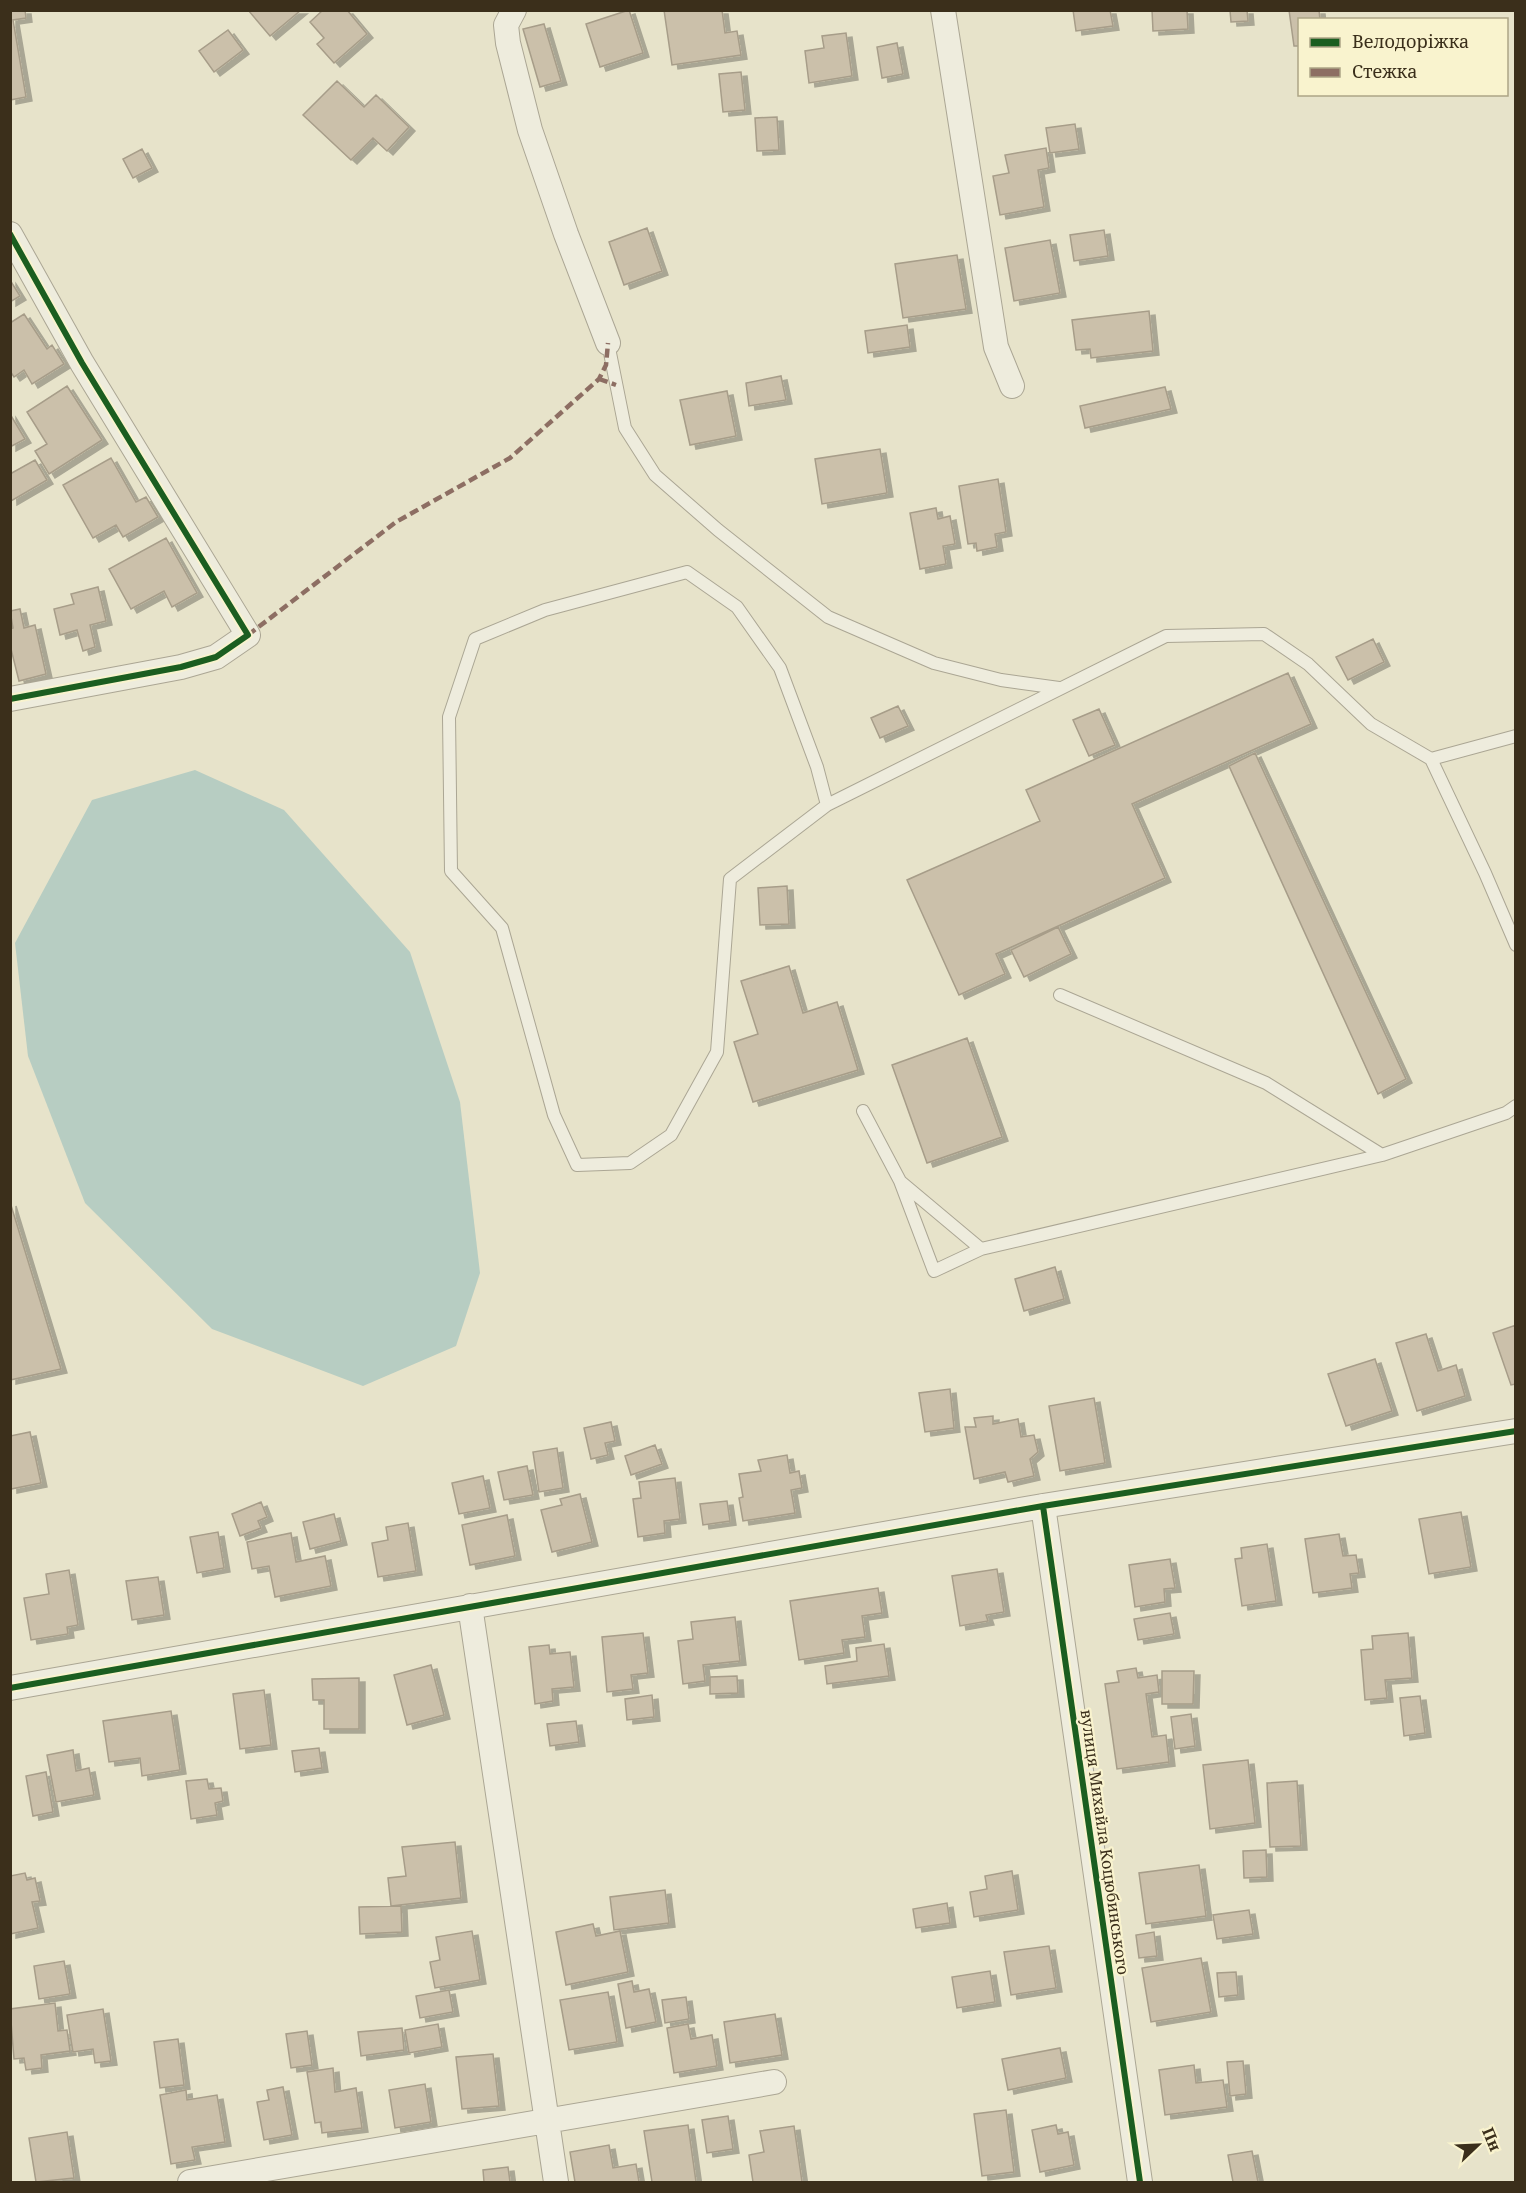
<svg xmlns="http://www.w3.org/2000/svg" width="1526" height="2193" font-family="'Noto Serif',serif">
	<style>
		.water { fill: #b7cdc2 }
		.building { fill: #cbc0aa; stroke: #a79d89; stroke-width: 1.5; filter: url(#shadow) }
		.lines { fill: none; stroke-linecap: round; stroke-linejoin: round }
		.service-casing { stroke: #aba694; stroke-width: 14 }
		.minor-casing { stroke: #aba694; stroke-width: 26 }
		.service { stroke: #eeecdd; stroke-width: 12 }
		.minor { stroke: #eeecdd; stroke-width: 24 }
		.quiet { stroke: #8d6e63; stroke-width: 4.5; stroke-dasharray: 9 4.5; stroke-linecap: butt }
		.cycleway-casing { stroke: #f9f3ce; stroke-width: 10 }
		.cycleway { stroke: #1b5e20; stroke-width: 6 }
		.labels { text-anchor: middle; stroke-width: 4.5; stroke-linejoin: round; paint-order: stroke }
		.street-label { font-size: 16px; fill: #3b2f1b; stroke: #f9f3ce }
	</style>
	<defs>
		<filter id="shadow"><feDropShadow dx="6" dy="4" stdDeviation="0" flood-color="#0004"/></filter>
	</defs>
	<rect width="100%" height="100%" fill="#e7e3ca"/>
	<path class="water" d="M195,770L284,810L410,952L460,1102L480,1273L456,1346L363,1386L212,1329L85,1203L28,1056L15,943L92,800Z"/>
	<path class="building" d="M10,10H25L26,18L13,20L26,97L10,100Z
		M248,10H301L270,36Z
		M323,10H347L367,34L334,63L317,44L324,38L310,22Z
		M629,10L643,53L600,67L586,24Z
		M664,10H722L725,33L737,31L741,55L672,65Z
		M1073,10H1110L1113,26L1076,31Z
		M1152,10H1187L1188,29L1153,31Z
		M1230,10H1247L1248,21L1231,22Z
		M1289,10H1319L1320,20H1300V46H1294Z
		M544,24L561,81L540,87L523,29Z
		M228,30L243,50L214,72L199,51Z
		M846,33L852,76L809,83L805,51L824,48L822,36Z
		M897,43L903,74L882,78L877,47Z
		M741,72L745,110L723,112L719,74Z
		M337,81L364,107L376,95L409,127L387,151L373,138L351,160L303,115Z
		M777,117L779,150L757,151L755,118Z
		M1075,124L1079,149L1050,153L1046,128Z
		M1046,148L1049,168L1038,170L1044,207L1000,215L993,176L1009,173L1005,155Z
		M142,149L152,168L133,178L123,159Z
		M647,228L662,271L624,285L609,242Z
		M1104,230L1108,256L1074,261L1070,235Z
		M1050,240L1060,293L1014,301L1005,248Z
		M957,255L966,309L903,318L895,264Z
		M10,280L20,296L10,302Z
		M1149,311L1153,351L1091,358L1090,349L1076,350L1072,320Z
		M24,314L47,349L52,345L64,364L32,384L24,370L14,377L10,371V323Z
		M907,325L910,347L868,353L865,331Z
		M781,376L786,400L749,406L746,383Z
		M67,386L102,440L49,474L35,451L47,444L27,412Z
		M1165,387L1171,409L1085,428L1080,406Z
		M727,391L736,436L690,445L680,400Z
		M10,414L25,439L10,447Z
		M880,449L887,493L822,504L815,459Z
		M111,458L136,502L146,497L158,517L123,537L116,525L93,538L63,485Z
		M35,460L47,480L11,501L10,474Z
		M998,479L1006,532L995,534L997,547L977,551L976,543L968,544L959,486Z
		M936,508L938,519L950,516L955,544L943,546L946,564L920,569L910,513Z
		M166,538L197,593L172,607L164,591L131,609L109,569Z
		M98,587L106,621L90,625L95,647L83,651L77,630L60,635L54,609L74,604L71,594Z
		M20,609L24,628L35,625L46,674L19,681L10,645V629L13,628L10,611Z
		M1373,639L1384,662L1348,680L1336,657Z
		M1288,673L1311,724L1132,804L1165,878L996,954L1005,974L959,995L907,880L1040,821L1026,790Z
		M898,706L908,726L880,738L871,718Z
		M1099,709L1115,745L1089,756L1073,720Z
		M1255,753L1406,1079L1378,1094L1229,766Z
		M787,886L789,924L760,925L758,888Z
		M1058,927L1071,954L1024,977L1011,950Z
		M789,966L803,1013L837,1002L858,1070L753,1102L734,1042L758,1034L741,981Z
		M967,1038L1002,1137L927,1163L892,1065Z
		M10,1202L61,1369L10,1380Z
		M1055,1267L1064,1299L1024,1311L1015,1279Z
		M1516,1325V1384L1511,1385L1493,1333Z
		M1426,1334L1438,1371L1456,1365L1465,1396L1417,1411L1396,1343Z
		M1375,1359L1392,1411L1346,1426L1328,1374Z
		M950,1389L954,1428L925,1432L919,1393Z
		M1094,1398L1105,1463L1060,1471L1049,1406Z
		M993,1416V1424L1018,1419L1021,1437L1034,1435L1038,1452L1030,1459L1034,1476L1008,1482L1005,1472L974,1479L965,1427H976L974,1418Z
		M611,1422L615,1441L605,1443L608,1455L591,1459L584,1428Z
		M30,1432L41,1483L11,1489L10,1436Z
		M655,1445L662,1464L631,1475L625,1456Z
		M557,1448L563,1488L539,1492L533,1452Z
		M787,1455L790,1473L799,1471L802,1488L791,1490L795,1513L743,1521L739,1498L743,1497L739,1474L761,1471L758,1460Z
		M527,1466L533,1495L504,1500L498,1472Z
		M483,1476L490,1508L459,1514L452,1483Z
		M675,1478L680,1519L664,1521L665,1533L638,1537L633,1499L641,1498L639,1482Z
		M580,1494L592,1542L552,1552L541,1510L562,1505L560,1499Z
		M727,1501L730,1521L703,1525L700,1504Z
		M261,1502L267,1517L258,1521L261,1528L240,1536L232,1514Z
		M1461,1512L1471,1567L1429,1574L1419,1519Z
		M334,1514L341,1541L310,1549L303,1522Z
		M507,1515L515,1556L470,1565L462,1525Z
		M408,1523L416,1571L378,1577L372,1543L388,1540L386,1527Z
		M218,1532L224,1568L197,1573L190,1537Z
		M291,1533L296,1562L325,1556L331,1586L275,1597L269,1566L252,1569L247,1542Z
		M1339,1534L1343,1556L1356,1555L1359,1573L1350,1574L1352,1588L1313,1593L1305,1539Z
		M1267,1544L1276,1601L1242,1606L1235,1559L1242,1558L1241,1548Z
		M1170,1559L1175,1588L1164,1589L1165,1602L1135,1607L1129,1565Z
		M997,1569L1004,1612L986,1615L988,1621L960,1626L952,1576Z
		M69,1570L78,1625L67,1627L68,1634L31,1640L24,1598L49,1594L46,1574Z
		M158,1577L164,1615L132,1620L126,1581Z
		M878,1588L882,1613L862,1616L865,1637L842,1640L844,1653L799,1660L790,1601Z
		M1170,1613L1174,1634L1138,1640L1134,1619Z
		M735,1617L740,1661L703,1665L705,1681L683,1684L678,1641L693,1639L691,1622Z
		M643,1633L648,1673L631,1675L633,1689L607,1692L602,1637Z
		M1408,1633L1412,1678L1385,1680L1387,1698L1365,1700L1361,1650L1373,1649L1372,1636Z
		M884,1644L889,1676L827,1684L825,1666L857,1661L856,1648Z
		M549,1645L550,1654L570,1652L574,1687L552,1689L553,1701L535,1704L529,1647Z
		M431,1665L444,1715L407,1725L394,1675Z
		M1136,1668L1138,1678L1157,1675L1159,1692L1146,1694L1152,1737L1166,1735L1169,1762L1117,1769L1105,1684L1119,1682L1117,1671Z
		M1162,1671H1194L1193,1704H1162Z
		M737,1676L738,1693L710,1694V1677Z
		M359,1678V1729H324V1700H313L312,1679Z
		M264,1690L271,1745L240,1749L233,1694Z
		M652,1695L654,1717L627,1720L625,1699Z
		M1420,1696L1425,1733L1404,1736L1400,1698Z
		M171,1711L180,1770L142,1776L140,1758L109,1762L103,1721Z
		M1191,1714L1195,1746L1175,1749L1171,1717Z
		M576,1721L579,1742L550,1746L547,1724Z
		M319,1748L322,1768L295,1772L292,1751Z
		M73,1750L76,1771L89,1768L94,1795L56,1802L47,1755Z
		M1248,1760L1255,1823L1210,1829L1203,1765Z
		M46,1772L53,1812L33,1816L26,1776Z
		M207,1779L209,1789L221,1788L223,1801L215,1803L217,1815L191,1819L186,1781Z
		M1297,1781L1301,1846L1270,1847L1267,1783Z
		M455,1842L461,1898L391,1906L388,1878L406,1876L402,1847Z
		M1266,1850L1267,1877L1244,1878L1243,1851Z
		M1199,1865L1206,1916L1146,1924L1139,1873Z
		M1012,1871L1018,1910L974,1917L970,1892L987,1889L985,1876Z
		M25,1873L27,1880L35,1878L40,1901L32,1902L38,1928L10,1934V1876Z
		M665,1890L669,1923L614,1930L610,1897Z
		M947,1903L950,1923L916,1928L913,1909Z
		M401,1906L402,1932L360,1934L359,1907Z
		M1249,1910L1253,1934L1217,1939L1213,1915Z
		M593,1924L596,1936L620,1931L628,1972L566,1985L556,1932Z
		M472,1931L480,1980L435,1988L430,1962L440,1960L436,1937Z
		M1154,1932L1157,1956L1139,1958L1136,1935Z
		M1049,1946L1056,1988L1011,1995L1004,1952Z
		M1201,1958L1211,2012L1151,2022L1142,1968Z
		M64,1961L70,1994L39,1999L34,1966Z
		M990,1971L995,2002L957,2008L952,1977Z
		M1236,1972L1238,1995L1219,1997L1217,1973Z
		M632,1981L634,1992L649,1989L656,2022L626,2028L618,1984Z
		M449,1990L453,2012L420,2018L416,1996Z
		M608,1992L617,2042L569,2050L560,2000Z
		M686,1997L689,2019L665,2023L662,2000Z
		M55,2003L58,2031L67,2030L70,2051L41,2055L42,2068L26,2070L24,2058L14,2059L10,2009Z
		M103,2009L111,2061L95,2063L93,2049L73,2052L67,2015Z
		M775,2014L782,2055L730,2063L724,2022Z
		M438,2024L442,2047L409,2053L405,2030Z
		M688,2024L691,2039L712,2035L717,2066L674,2073L667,2028Z
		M402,2028L404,2050L361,2056L358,2032Z
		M307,2031L312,2065L291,2068L286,2034Z
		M178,2039L184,2085L160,2088L154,2042Z
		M1060,2048L1066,2078L1008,2090L1002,2059Z
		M493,2054L499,2106L462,2109L456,2057Z
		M1243,2061L1246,2094L1230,2096L1227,2062Z
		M1194,2065L1196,2083L1223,2080L1227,2107L1165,2115L1159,2070Z
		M333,2068L335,2092L356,2088L362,2128L322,2133L321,2122L315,2123L307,2072Z
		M425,2084L431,2122L395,2128L389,2090Z
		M283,2087L292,2135L264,2140L257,2102L269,2100L267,2090Z
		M186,2090L187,2100L217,2095L225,2142L192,2147L195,2160L171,2164L160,2095Z
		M1006,2110L1014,2172L982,2176L974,2114Z
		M728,2116L733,2149L707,2153L702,2120Z
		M688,2125L696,2182H652L644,2131Z
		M1056,2125L1058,2134L1068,2132L1074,2165L1040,2172L1032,2130Z
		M794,2126L802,2182H753L749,2155L764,2152L760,2131Z
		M67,2132L74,2178L36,2182L29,2138Z
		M609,2145L613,2168L636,2164L639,2182H575L570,2152Z
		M1252,2151L1258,2182H1233L1228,2155Z
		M508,2167L510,2182H484L483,2170Z"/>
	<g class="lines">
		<g class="service-casing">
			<path id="service" d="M608,343L625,428L655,475L718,530L828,617L934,663L1001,680L1059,688
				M1516,736L1431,759L1485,873L1516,945
				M827,805L817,767L780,668L737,607L687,572L545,610L475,639L449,717L451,871L502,928L554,1115L577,1165L630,1163L671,1135L717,1052L730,879L827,805L1166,636L1264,634L1308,664L1371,724L1431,759
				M1060,995L1266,1083L1382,1155
				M863,1111L900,1181L934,1271L981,1249L1382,1155L1506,1113L1516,1106
				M901,1182L981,1249"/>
		</g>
		<g class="minor-casing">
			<path id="minor" d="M514,10L506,25L508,43L530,130L566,234L608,343
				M943,10L996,347L1012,386
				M10,234L82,363L248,635L216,657L181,667L10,699
				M1043,1506L1140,2182
				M470,1606L556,2182
				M10,1688L1043,1506L1516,1431
				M190,2182L774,2082"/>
		</g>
		<use href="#service" class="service"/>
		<use href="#minor" class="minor"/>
		<path class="quiet" d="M599,379L616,385
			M248,635L396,522L510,458L599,379L606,365L608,343"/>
		<g class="cycleway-casing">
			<path id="cycleway" d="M10,234L82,363L248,635L216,657L181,667L10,699
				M1043,1506L1140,2182
				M10,1688L1043,1506L1516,1431"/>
		</g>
		<use href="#cycleway" class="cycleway"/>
	</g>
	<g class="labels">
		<g class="street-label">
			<text transform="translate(1105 1842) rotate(82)" y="6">вулиця Михайла Коцюбинського</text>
		</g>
	</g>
	<rect width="1526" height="2193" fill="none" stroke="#3b2f1b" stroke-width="24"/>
	<rect x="1298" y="18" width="210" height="78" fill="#f9f3ce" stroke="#ada586" stroke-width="1.5"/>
	<rect x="1310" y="38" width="30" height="9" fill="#1b5e20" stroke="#ada586" stroke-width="1.5"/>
	<text x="1352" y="48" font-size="18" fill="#3b2f1b">Велодоріжка</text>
	<rect x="1310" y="68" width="30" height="9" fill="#8d6e63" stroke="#ada586" stroke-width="1.5"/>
	<text x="1352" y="78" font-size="18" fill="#3b2f1b">Стежка</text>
	<g transform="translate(1478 2145) rotate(67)" stroke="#f9f3ce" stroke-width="4.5" paint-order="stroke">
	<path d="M0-4.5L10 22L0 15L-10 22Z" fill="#3b2f1b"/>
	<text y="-9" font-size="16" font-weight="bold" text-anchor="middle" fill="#3b2f1b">Пн</text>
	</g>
</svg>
